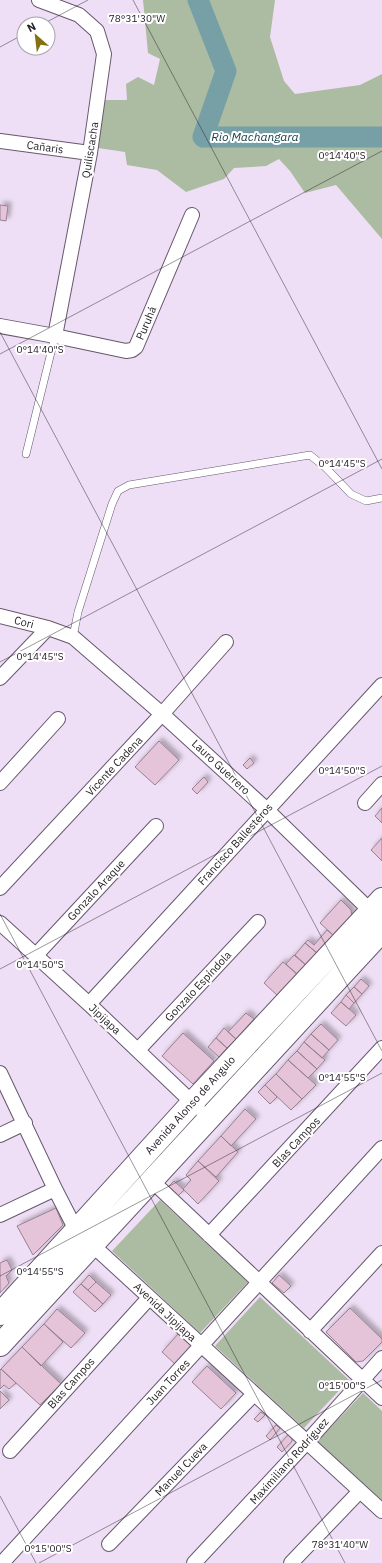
<svg xmlns="http://www.w3.org/2000/svg" width="382" height="1563" font-family="'IBM Plex Sans',sans-serif">
	<style>
		.green { fill: #acbca2 }
		.lines { fill: none; stroke-linecap: round; stroke-linejoin: round }
		.river { stroke: #76a0a5; stroke-width: 21 }
		.building { fill: #e5c4da; stroke: #97808f; filter: url(#shadow) }
		.lane-casing { stroke: #66586c; stroke-width: 8 }
		.street-casing { stroke: #66586c; stroke-width: 16 }
		.primary-casing { stroke: #66586c; stroke-width: 24 }
		.lane { stroke: #fff; stroke-width: 7 }
		.street { stroke: #fff; stroke-width: 14 }
		.primary { stroke: #fff; stroke-width: 22 }
		.ticks { fill: none; stroke: #211b23; stroke-width: 1; stroke-opacity: 0.45 }
		.labels { text-anchor: middle; stroke-width: 4; stroke-linejoin: round; paint-order: stroke }
		.street-label { font-size: 11px; fill: #211b23; stroke: #fff }
		.water-label { font-size: 12px; font-style: italic; fill: #184146; stroke: #fff }
		.ticks-label { font-size: 10px; text-anchor: middle; fill: #211b23; stroke: #fff; stroke-width: 4; stroke-linejoin: round; paint-order: stroke }
	</style>
	<defs>
		<filter id="shadow"><feDropShadow dx="3.5" dy="-3.5" stdDeviation="2" flood-color="#0004"/></filter>
	</defs>
	<rect width="100%" height="100%" fill="#efdff6"/>
	<path class="green" d="M143,0H275L270,37L284,81L295,94L360,85L382,74V239L336,185L305,193L290,171L279,159L266,166L234,168L224,179L186,192L157,170L127,165L125,152L98,148L104,100H127L126,84L138,77L154,85L160,59L148,53Z
		M160,1200L248,1282L200,1333L112,1251Z
		M260,1297L349,1380L304,1428L215,1346Z
		M363,1393L382,1411V1501L317,1442Z"/>
	<g class="lines">
		<path class="river" d="M198,0L226,71L203,137H382"/>
	</g>
	<path class="building" d="M0,205L8,206L6,221L0,220Z
		M159,741L179,760L155,785L135,767Z
		M250,758L254,763L247,769L243,765Z
		M204,777L208,782L197,794L192,789Z
		M382,808V823L375,816Z
		M382,838V861L371,850Z
		M341,900L351,910L352,916L333,935L320,923Z
		M327,930L333,935L317,953L305,943L308,940L314,945Z
		M305,943L317,953L307,966L295,955Z
		M294,955L307,966L298,975L286,964Z
		M283,962L298,975L279,997L264,983Z
		M361,979L369,986L362,994L354,987Z
		M354,987L362,994L354,1003L346,995Z
		M346,995L354,1003L349,1009L341,1002Z
		M341,1002L356,1015L346,1026L331,1013Z
		M246,1013L254,1019L236,1039L228,1032Z
		M321,1024L338,1040L329,1050L311,1034Z
		M224,1028L236,1039L227,1048L216,1038Z
		M183,1033L214,1061L193,1084L162,1056Z
		M311,1034L329,1050L322,1058L304,1042Z
		M216,1038L227,1048L219,1057L208,1047Z
		M304,1042L325,1060L317,1069L297,1051Z
		M297,1051L317,1069L308,1078L288,1060Z
		M288,1060L316,1085L302,1099L276,1074Z
		M276,1074L302,1099L291,1110L265,1085Z
		M265,1085L277,1097L270,1104L258,1092Z
		M245,1109L256,1119L231,1146L221,1136Z
		M221,1136L238,1152L216,1177L198,1161Z
		M198,1161L219,1181L198,1204L183,1189L191,1180L186,1175Z
		M174,1181L184,1190L178,1196L168,1187Z
		M56,1208L63,1225L33,1255L17,1226Z
		M7,1260L12,1270L6,1276L9,1283L0,1293V1263Z
		M89,1275L96,1282L88,1290L81,1284Z
		M279,1275L291,1286L284,1293L272,1283Z
		M96,1282L111,1295L103,1304L88,1290Z
		M81,1284L103,1304L95,1312L73,1292Z
		M350,1308L382,1339V1342L363,1361L356,1362L326,1332Z
		M57,1309L85,1333L71,1348L44,1324Z
		M44,1324L63,1342L41,1366L22,1347Z
		M179,1333L193,1346L175,1364L162,1352Z
		M22,1347L61,1384L40,1405L1,1369Z
		M207,1366L236,1393L221,1409L192,1382Z
		M1,1369L16,1383L9,1389L4,1385L0,1389V1370Z
		M0,1391L9,1400L0,1409Z
		M261,1412L265,1415L258,1422L254,1419Z
		M276,1425L280,1428L270,1440L266,1436Z
		M288,1435L292,1439V1441L282,1452L277,1447Z"/>
	<g class="lines">
		<g class="lane-casing">
			<path id="lane" d="M26,454L55,336
				M73,637L78,612L112,504L118,491L129,485L310,455L326,468L351,494L366,501L382,498"/>
		</g>
		<g class="street-casing">
			<path id="street" d="M39,0L79,15L97,31L104,54L90,153L55,336
				M0,141L90,153
				M0,326L55,336L126,351L132,350L136,347L192,215
				M0,616L48,628L73,637L162,714L267,810L382,922
				M0,678L48,628
				M0,783L58,719
				M365,803L382,784
				M0,888L162,714L226,642
				M0,923L89,1004L198,1108
				M36,955L156,826
				M89,1004L382,685
				M138,1050L258,922
				M0,1073L55,1189L76,1230L382,1511
				M0,1135L25,1123
				M151,1180L382,1398
				M0,1215L55,1189
				M209,1235L382,1048
				M310,1331L382,1253
				M10,1451L149,1298
				M109,1544L253,1395
				M2,1563L382,1148
				M194,1563L306,1443L382,1358
				M291,1563L360,1491"/>
		</g>
		<g class="primary-casing">
			<path id="primary" d="M0,1314L192,1103L382,899
				M0,1345L382,931"/>
		</g>
		<use href="#lane" class="lane"/>
		<use href="#street" class="street"/>
		<use href="#primary" class="primary"/>
	</g>
	<path class="ticks" d="M133,0L382,469M43,24L88,0M0,47L24,34M0,332L382,1051M0,354L382,151M0,662L382,459M0,914L345,1563M0,969L382,766M0,1276L382,1073M0,1496L36,1563M39,1563L382,1380"/>
	<g class="labels">
		<g class="street-label">
			<text transform="translate(45 147) rotate(8)" y="4">Cañaris</text>
			<text transform="translate(90 150) rotate(-81)" y="4">Quiliscacha</text>
			<text transform="translate(146 323) rotate(-67)" y="4">Puruhá</text>
			<text transform="translate(24 622) rotate(14)" y="4">Cori</text>
			<text transform="translate(114 766) rotate(-47)" y="4">Vicente Cadena</text>
			<text transform="translate(221 767) rotate(43)" y="4">Lauro Guerrero</text>
			<text transform="translate(235 844) rotate(-48)" y="4">Francisco Ballesteros</text>
			<text transform="translate(96 890) rotate(-47)" y="4">Gonzalo Araque</text>
			<text transform="translate(198 986) rotate(-47)" y="4">Gonzalo Espíndola</text>
			<text transform="translate(105 1019) rotate(43)" y="4">Jipijapa</text>
			<text transform="translate(190 1105) rotate(-48)" y="4">Avenida Alonso de Angulo</text>
			<text transform="translate(296 1142) rotate(-47)" y="4">Blas Campos</text>
			<text transform="translate(165 1312) rotate(43)" y="4">Avenida Jipijapa</text>
			<text transform="translate(168 1382) rotate(-47)" y="4">Juan Torres</text>
			<text transform="translate(71 1383) rotate(-48)" y="4">Blas Campos</text>
			<text transform="translate(289 1461) rotate(-48)" y="4">Maximiliano Rodríguez</text>
			<text transform="translate(181 1469) rotate(-46)" y="4">Manuel Cueva</text>
		</g>
		<g class="water-label">
			<text x="255" y="141">Rio Machangara</text>
		</g>
	</g>
	<g class="ticks-label">
		<text x="137" y="22">78°31'30"W</text>
		<text x="342" y="159">0°14'40"S</text>
		<text x="40" y="353">0°14'40"S</text>
		<text x="342" y="467">0°14'45"S</text>
		<text x="40" y="660">0°14'45"S</text>
		<text x="342" y="774">0°14'50"S</text>
		<text x="40" y="968">0°14'50"S</text>
		<text x="342" y="1081">0°14'55"S</text>
		<text x="40" y="1275">0°14'55"S</text>
		<text x="342" y="1389">0°15'00"S</text>
		<text x="340" y="1548">78°31'40"W</text>
		<text x="48" y="1552">0°15'00"S</text>
	</g>
	<g transform="translate(36 36) rotate(332)"><circle r="19" fill="#ffffff" stroke="#a6a4a7"/>
	<path d="M0-3L7 15L0 10L-7 15Z" fill="#867111"/>
	<text y="-6" font-size="11" font-weight="bold" text-anchor="middle" fill="#211b23">N</text>
	</g>
</svg>
